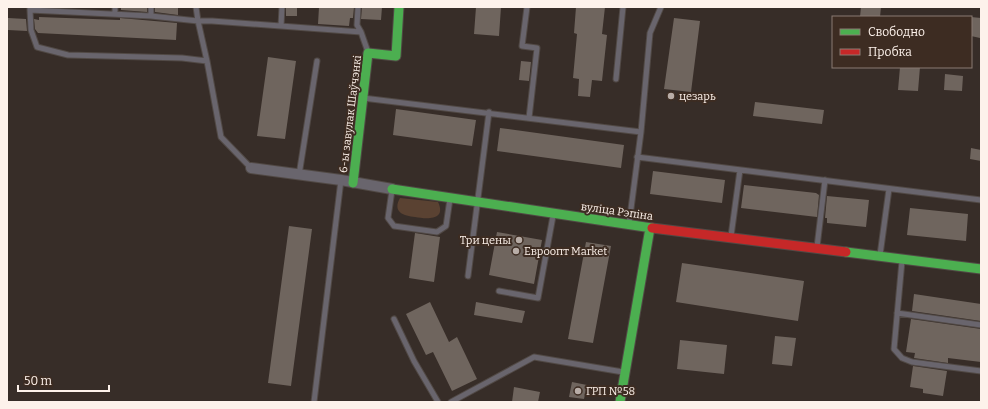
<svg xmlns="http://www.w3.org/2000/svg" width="988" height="409" font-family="Bitter,serif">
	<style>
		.green { fill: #5a4232 }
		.building { fill: #6f655e }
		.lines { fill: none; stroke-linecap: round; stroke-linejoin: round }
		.lane-casing { stroke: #514945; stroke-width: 7 }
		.street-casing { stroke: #514945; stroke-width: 12 }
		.fast-casing { stroke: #514945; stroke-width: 11 }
		.jam-casing { stroke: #514945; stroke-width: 11 }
		.lane { stroke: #69656d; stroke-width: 5 }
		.street { stroke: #69656d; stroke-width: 10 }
		.fast { stroke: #4caf50; stroke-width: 9 }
		.jam { stroke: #c62828; stroke-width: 9 }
		.poi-dot { fill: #b8ada7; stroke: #3d2c22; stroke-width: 1.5 }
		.labels { text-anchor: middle; stroke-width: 4; stroke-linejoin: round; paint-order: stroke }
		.poi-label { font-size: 11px; fill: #fdf2eb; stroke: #3d2c22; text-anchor: start }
		.street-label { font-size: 11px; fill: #fdf2eb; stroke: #3d2c22 }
	</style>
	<rect width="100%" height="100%" fill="#372d28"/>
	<path class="green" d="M400,198L438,202C447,221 426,219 415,217C404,216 392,212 400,198Z"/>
	<path class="building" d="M121,7H147V12L121,10Z
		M155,7H178V15L155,12Z
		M286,7H297V16H286Z
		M319,7H354L353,18H350L349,26L318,24Z
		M362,7H382L381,20L361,19Z
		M476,7H501L499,36L474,34Z
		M576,7H605L602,34L607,35L602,81L592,80L590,97L578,96L579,79L573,78L577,34L574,33Z
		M861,7H881L880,17H860Z
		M39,17L120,20V18L177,23L176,40L38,33L35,29L34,19L39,20Z
		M971,17L981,18L980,38L971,36Z
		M8,18L26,19L27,31L8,30Z
		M674,18L700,21L691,92L664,89Z
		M268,57L296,61L285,139L257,136Z
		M521,61L531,62L529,81L519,80Z
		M900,67H920L918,91L898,90Z
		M945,74L963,76L962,91L944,90Z
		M755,102L824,110L822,124L753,116Z
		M396,109L476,120L472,146L393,135Z
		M500,128L624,145L621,168L497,151Z
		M971,148L981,150V161L970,159Z
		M653,171L725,180L722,203L650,194Z
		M744,185L816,193L819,195L817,217L741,208Z
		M827,196L869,200L866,227L827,223V218H825Z
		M910,208L968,214L966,241L907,235Z
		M289,226L312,229L291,386L268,383Z
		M497,232L542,240L534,284L489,275Z
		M415,233L440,237L434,282L409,278Z
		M586,242L611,246L593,343L568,339Z
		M682,263L804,281L798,321L676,302Z
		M914,294L981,304V321L912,311Z
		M430,302L449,342L457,337L477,379L452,391L433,352L426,355L406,314Z
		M476,302L525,311L522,323L474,315Z
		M911,319L981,329V362L948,358V363L914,358L915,353L906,352Z
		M775,336L796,338L792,366L772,364Z
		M680,340L727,345L724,374L677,369Z
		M913,366L947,371L943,396L923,393V389L910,387Z
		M572,382L587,385L584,399L569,397Z
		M514,387L540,392L538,402H512Z"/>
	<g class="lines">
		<g class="lane-casing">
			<path id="lane" d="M151,7V16L198,21L207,61L221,137L251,168
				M196,7L198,21H212L361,32
				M358,7L357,25L361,32L368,52
				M527,7L522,46L537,48L529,118
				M30,9V10L151,16
				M30,10L31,30L37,47L68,55L182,58L207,61
				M115,14V7
				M281,26L282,7
				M616,79L623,7
				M363,98L641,132
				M637,157L981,200
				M299,175L317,61
				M392,190L388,218L394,226L437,232L446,226L450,199
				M629,224L641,132L650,33L661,7
				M731,236L740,170
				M817,247L825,180
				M880,255L889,189
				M902,261L894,349L902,358L912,362L981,371
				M468,276L489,112
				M499,291L538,298L553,216
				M897,313L981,325
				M394,319L414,361L438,402
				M314,402L341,180
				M451,402L534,357L623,372"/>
		</g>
		<g class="street-casing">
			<path id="street" d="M251,168L341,180L392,189"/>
		</g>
		<g class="fast-casing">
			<path id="fast" d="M353,183L368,53L396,56L399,7
				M392,189L652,228
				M846,252L981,269
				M620,402L650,228"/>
		</g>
		<g class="jam-casing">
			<path id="jam" d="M652,228L846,252"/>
		</g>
		<use href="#lane" class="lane"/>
		<use href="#street" class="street"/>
		<use href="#fast" class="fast"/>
		<use href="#jam" class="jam"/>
	</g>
	<g class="poi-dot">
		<circle cx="671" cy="96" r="4"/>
		<circle cx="519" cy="240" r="4"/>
		<circle cx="516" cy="251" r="4"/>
		<circle cx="578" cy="391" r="4"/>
	</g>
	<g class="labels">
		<g class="poi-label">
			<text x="679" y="100">цезарь</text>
			<text x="511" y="244" text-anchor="end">Три цены</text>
			<text x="524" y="255">Евроопт Market</text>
			<text x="586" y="395">ГРП №58</text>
		</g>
		<g class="street-label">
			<text transform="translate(350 114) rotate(-83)" y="4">6-ы завулак Шаўчэнкі</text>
			<text transform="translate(617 211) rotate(8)" y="4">вуліца Рэпіна</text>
		</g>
	</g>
	<rect width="988" height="409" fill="none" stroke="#fdf2eb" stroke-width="16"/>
	<rect x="832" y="16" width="140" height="52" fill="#3d2c22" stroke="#8a7b72"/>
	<rect x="840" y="29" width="20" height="6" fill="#4caf50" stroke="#8a7b72"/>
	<text x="868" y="36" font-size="12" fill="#fdf2eb">Свободно</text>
	<rect x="840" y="49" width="20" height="6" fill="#c62828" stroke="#8a7b72"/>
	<text x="868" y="56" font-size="12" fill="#fdf2eb">Пробка</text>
	<path d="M18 385v6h91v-6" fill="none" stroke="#fdf2eb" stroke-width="2"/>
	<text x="24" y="385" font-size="12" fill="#fdf2eb" stroke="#3d2c22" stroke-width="3" paint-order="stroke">50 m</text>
</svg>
